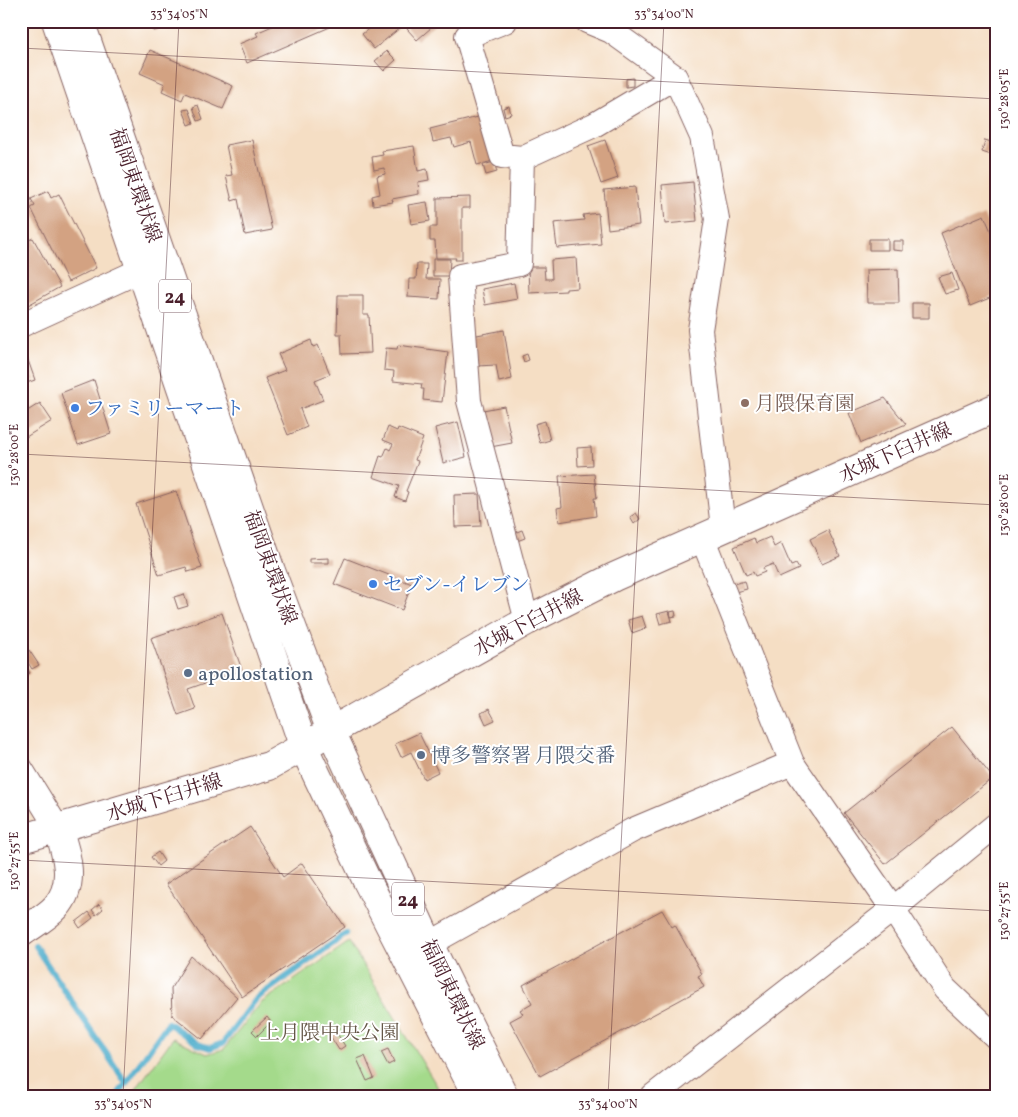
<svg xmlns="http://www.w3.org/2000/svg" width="1018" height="1117" font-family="Vollkorn,'Noto Serif JP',serif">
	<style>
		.green { fill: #a4da8b; stroke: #777c5b }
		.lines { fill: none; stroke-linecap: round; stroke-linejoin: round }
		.stream { stroke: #4caccb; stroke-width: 6 }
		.building { fill: #d3a282 }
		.street-casing { stroke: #866261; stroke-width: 26 }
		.secondary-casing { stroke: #866261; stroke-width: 30 }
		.primary-casing { stroke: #866261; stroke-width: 30 }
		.street { stroke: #fff; stroke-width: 24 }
		.secondary { stroke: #fff; stroke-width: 28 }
		.primary { stroke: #fff; stroke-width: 28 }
		.ticks { fill: none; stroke: #4a1f2b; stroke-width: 1; stroke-opacity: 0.45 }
		.education-dot { fill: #8d6e63; stroke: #fff; stroke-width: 2 }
		.shop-dot { fill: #3f7fe0; stroke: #fff; stroke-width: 2 }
		.service-dot { fill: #5c6f8a; stroke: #fff; stroke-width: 2 }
		.labels { text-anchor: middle; stroke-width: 4; stroke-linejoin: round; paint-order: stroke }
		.shield { fill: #fff; stroke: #80626b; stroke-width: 1 }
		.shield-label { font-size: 19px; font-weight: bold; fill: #4a1f2b }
		.street-label { font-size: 20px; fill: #4a1f2b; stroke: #fff }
		.education-label { font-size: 20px; fill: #785e54; stroke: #fff; text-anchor: start }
		.shop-label { font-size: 20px; fill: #366cbe; stroke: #fff; text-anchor: start }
		.service-label { font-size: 20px; fill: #4e5e75; stroke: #fff; text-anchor: start }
		.park-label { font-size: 20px; fill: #655748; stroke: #fff }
		.neatline { fill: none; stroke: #4a1f2b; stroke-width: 2 }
		.ticks-label { font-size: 12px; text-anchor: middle; fill: #4a1f2b }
	</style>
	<rect width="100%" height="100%" fill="#fff"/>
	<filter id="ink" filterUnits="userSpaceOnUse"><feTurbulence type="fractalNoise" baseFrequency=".02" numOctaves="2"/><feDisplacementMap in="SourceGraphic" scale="10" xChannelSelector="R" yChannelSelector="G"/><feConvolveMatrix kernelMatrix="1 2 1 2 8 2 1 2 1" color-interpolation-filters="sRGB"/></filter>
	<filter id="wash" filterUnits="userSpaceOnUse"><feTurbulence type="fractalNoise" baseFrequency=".0096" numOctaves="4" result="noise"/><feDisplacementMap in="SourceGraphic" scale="20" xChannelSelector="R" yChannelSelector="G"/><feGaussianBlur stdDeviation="1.12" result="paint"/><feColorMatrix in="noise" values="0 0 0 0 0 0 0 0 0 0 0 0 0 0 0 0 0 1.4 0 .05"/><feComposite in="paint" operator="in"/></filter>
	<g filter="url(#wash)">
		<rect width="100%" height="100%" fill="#f5dec4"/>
		<path class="green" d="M349,942L443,1096H131L173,1038L207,1054L224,1049L261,1003Z"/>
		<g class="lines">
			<path class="stream" d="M35,946L126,1083
				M117,1096L168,1023L198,1044L210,1048L223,1043L257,998L346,934"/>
		</g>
		<g id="blocks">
			<path class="building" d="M150,21H179V22L154,31Z
				M284,21H328L330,27L247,63L239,44L258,36L256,33Z
				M368,21H405L406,23L374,49L362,34L372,26Z
				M415,21H439L417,40L407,29Z
				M150,50L233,86L223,109L185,93L182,100L162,91L165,84L140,73Z
				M387,51L396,60L384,71L375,61Z
				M633,78V86L626,87V79Z
				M198,105L203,119L198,121L193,107Z
				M509,106L511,114L505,116L503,108Z
				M189,109L194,123L189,125L183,110Z
				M486,115L497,160L477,165L471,142L454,147L451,138L433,142L430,129Z
				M252,140L272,230L245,235L238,199L232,201L226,176L232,175L226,145Z
				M605,140L618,178L601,184L588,146Z
				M985,140L994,143L991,155L982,152Z
				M414,146L418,171L427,169L429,180L418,182L419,194L392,199L393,202L373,205L372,196L380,194L377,176L385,174L384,168L374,170L372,157L383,155L382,151Z
				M494,162L497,172L486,175L483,165Z
				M693,182L697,221L665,224L662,185Z
				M635,187L639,225L608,229L604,190Z
				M48,191L51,198L59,194L96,268L68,282L31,208L35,206L31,199Z
				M470,197V208H462V260H455L456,258H436L435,241H430V227H437V198Z
				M427,202L430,221L411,224L408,205Z
				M598,213L601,244L557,248L554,223L584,220L583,215Z
				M984,215L993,236L997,235V295L970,306L941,233Z
				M33,238L60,287L21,309V244Z
				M869,239H888V250H869Z
				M893,241H903V251L893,250Z
				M576,258L578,288L566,289V291L529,293L528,267H544L545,279H552L551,260Z
				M433,259H450L449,276H433Z
				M417,264H427L426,279H440L439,299L408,297L409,279H416Z
				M898,269L899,303H867L866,270Z
				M952,273L958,290L945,294L938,277Z
				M514,283L517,299L485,305L482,289Z
				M338,295H363V315H369L371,353L342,354L341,334H337Z
				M912,303H929V318H912Z
				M504,330L512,379L499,382L496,365L477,366L466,337Z
				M311,340L313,347L318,345L330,374L315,380L323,400L300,409L307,427L288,435L265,378L285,370L278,354Z
				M398,345L448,352L442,402L423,400L424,389H421L422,384L393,381L394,371L384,370L386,348L397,349Z
				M23,346L35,380L21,385V347Z
				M527,354L529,360L524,362L522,356Z
				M94,380L111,434L78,445L61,393Z
				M885,398L906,424L861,443L849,413Z
				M40,403L52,421L21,440V415Z
				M504,406L512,443L485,448L478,411Z
				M545,421L550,440L540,443L535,424Z
				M458,422L466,457L443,463L435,428Z
				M388,427L397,431L398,428L423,438L415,460L418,461L406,491L408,492L405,501L395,497L399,486L373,477L380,456L383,457L387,448L390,450L393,444L383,440Z
				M591,447L592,465L578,466L577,448Z
				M594,474L597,498H594L596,516L559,522L557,508L562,507L559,476Z
				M176,491L202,568L188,572L186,567L159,575L136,504Z
				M479,494L481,526L455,527L454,495Z
				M636,513L640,519L634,524L630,517Z
				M522,530L525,538L517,541L514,533Z
				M828,530L840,556L822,564L810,539Z
				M770,537L774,547L781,543L791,566L796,564L799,569L779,578L773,564L763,568L765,572L755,576L753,572L746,575L734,547L754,538L756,543Z
				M329,558V563H309V559Z
				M345,558L412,584L402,610L334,584Z
				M745,581L747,589L735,592L733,584Z
				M184,594L188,606L178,609L174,597Z
				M669,611L672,621L660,624L657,614Z
				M675,611L676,616L671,617L670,612Z
				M222,613L242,670L188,689L195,709L178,715L151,638Z
				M642,616L646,628L632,633L628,620Z
				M29,650L39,665L32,669L23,655Z
				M21,660L30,673L21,679Z
				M489,709L495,720L486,724L481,713Z
				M952,727L993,778L885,864L844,813Z
				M419,733L438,772L424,779L411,752L401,757L395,744Z
				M250,827L283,877L302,863L345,927L242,997L166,884Z
				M158,852L164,861L158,866L151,857Z
				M99,904L103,909L96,915L92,910Z
				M662,910L672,927L675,925L702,974L698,976L704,987L540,1076L510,1021L523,1014L520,1010L532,1003L523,985Z
				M89,912L93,918L80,928L76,922Z
				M191,956L237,997L202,1039L172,1015L171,988Z
				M267,1017L271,1022L257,1036L252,1031Z
				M333,1027L345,1046L339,1050L327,1031Z
				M388,1049L394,1062L388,1065L381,1052Z
				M365,1056L374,1078L367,1081L357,1059Z"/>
		</g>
	</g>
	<g filter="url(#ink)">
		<use href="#blocks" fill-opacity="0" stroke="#866261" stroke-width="1"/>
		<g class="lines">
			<g class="street-casing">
				<path id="street" d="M505,21L467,36L502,156L522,158L519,264L460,276L469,401L527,621
					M587,21L611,31L675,77L702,137L717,219L700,330L723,528
					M522,158L594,125L675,77
					M21,325L141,270
					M702,537L792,763L893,909L945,989L997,1038
					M21,769L58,829
					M429,944L633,830L792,763
					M653,1096L893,909L997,824"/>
			</g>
			<g class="secondary-casing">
				<path id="secondary" d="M21,839L269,766L527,621L614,577L997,407
					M21,933C32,925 47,917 56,907C76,885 67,854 58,829"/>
			</g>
			<g class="primary-casing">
				<path id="primary" d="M56,21L304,748L366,879L477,1096
					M80,21L271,571L331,731L429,944L504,1096"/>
			</g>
			<use href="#street" class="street"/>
			<use href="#secondary" class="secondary"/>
			<use href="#primary" class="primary"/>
		</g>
	</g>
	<path class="ticks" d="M21,48L997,99M21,454L997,505M21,860L997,911M123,1096L179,21M608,1096L664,21"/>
	<circle class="education-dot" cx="745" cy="403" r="5"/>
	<g class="shop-dot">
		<circle cx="75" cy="408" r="5"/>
		<circle cx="373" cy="584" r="5"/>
	</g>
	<g class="service-dot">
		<circle cx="188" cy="673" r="5"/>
		<circle cx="421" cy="755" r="5"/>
	</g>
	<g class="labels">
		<g class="shield">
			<rect x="159" y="279.5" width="32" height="33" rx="4"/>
			<rect x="392" y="882.5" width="32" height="33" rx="4"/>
		</g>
		<g class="shield-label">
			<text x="175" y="303">24</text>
			<text x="408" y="906">24</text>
		</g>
		<g class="street-label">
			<text transform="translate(136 185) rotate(71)" y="7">福岡東環状線</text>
			<text transform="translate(895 452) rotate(-24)" y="7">水城下臼井線</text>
			<text transform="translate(271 567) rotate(70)" y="7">福岡東環状線</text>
			<text transform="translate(528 622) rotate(-28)" y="7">水城下臼井線</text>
			<text transform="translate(164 797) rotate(-17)" y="7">水城下臼井線</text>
			<text transform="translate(453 994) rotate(64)" y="7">福岡東環状線</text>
		</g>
		<g class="education-label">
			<text x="755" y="410">月隈保育園</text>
		</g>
		<g class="shop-label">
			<text x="85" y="415">ファミリーマート</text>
			<text x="383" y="591">セブン-イレブン</text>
		</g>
		<g class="service-label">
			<text x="198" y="680">apollostation</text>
			<text x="431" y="762">博多警察署 月隈交番</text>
		</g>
		<g class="park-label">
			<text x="330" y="1039">上月隈中央公園</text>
		</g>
	</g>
	<rect width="1018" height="1117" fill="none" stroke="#fff" stroke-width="55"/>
	<rect x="28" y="28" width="962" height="1062" class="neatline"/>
	<g class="ticks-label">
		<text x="179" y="18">33°34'05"N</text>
		<text x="664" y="18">33°34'00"N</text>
		<text transform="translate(1004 99) rotate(-90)" y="4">130°28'05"E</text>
		<text transform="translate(14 455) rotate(-90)" y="4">130°28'00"E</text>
		<text transform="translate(1004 505) rotate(-90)" y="4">130°28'00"E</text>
		<text transform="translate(14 861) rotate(-90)" y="4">130°27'55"E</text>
		<text transform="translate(1004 911) rotate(-90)" y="4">130°27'55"E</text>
		<text x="123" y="1108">33°34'05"N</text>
		<text x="608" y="1108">33°34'00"N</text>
	</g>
</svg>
